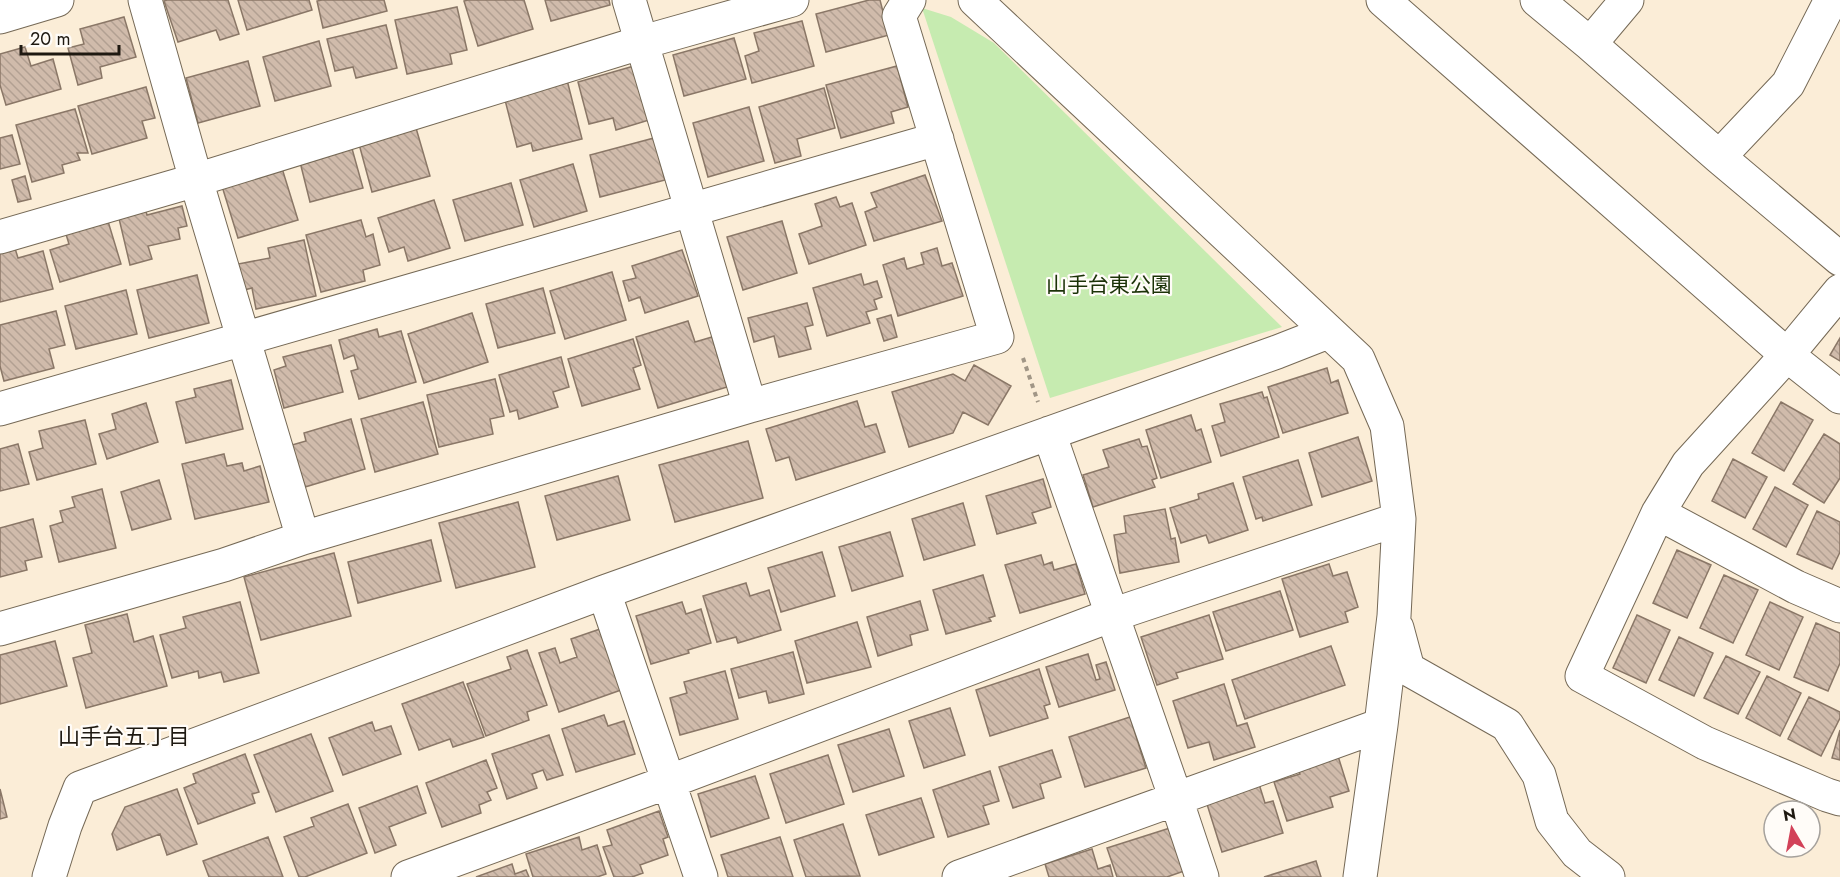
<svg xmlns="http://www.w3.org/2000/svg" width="1840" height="877" font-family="Jost,'Noto Sans JP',sans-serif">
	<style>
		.park { fill: #c6ebb0 }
		.building { fill: url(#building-back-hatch); stroke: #8a7767; stroke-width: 1.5 }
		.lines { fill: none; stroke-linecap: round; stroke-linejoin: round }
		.minor-casing { stroke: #756956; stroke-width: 35 }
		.path { stroke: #a19686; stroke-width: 4; stroke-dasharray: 4.5 4.5; stroke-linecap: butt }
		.minor { stroke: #fff; stroke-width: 33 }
		.labels { text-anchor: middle; stroke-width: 4.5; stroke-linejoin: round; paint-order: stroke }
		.park-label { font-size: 21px; fill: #1b3207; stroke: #fffcf8 }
		.neighbourhood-label { font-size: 22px; fill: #1e1911; stroke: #fffcf8 }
	</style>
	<defs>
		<pattern id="building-back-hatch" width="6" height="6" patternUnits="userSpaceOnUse" patternTransform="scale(1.5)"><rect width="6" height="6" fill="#d0bbab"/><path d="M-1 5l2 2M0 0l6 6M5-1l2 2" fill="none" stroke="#b2a092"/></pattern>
	</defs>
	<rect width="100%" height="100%" fill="#fbedd7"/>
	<path class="park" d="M922,8L951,17L994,43L1282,327L1050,398Z"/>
	<path class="building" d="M167,0H228L239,34L220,40L216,30L178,42L164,1Z
		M238,0H309L312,10L247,30Z
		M322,0H384L387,11L323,28L317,1Z
		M468,0H524L533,29L478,46L464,1Z
		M545,0H609L610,5L551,21Z
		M869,0H880L889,35L826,52L816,14Z
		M457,7L467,50L450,54L452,64L407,74L395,20Z
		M124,17L136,57L100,67L102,78L78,85L68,48L84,44L80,29Z
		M802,21L814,66L752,83L745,56L759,51L754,33Z
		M386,25L397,68L356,78L353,67L335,71L327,39Z
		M734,38L746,79L684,96L673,55Z
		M319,41L331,86L275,101L263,57Z
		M25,47L31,66L53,59L61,89L6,105L0,85V54Z
		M248,61L260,106L198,123L186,78Z
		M634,66L649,120L616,130L613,118L589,124L578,82Z
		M897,66L908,107L891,112L894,123L841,138L826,85Z
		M567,80L582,139L533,151L531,143L517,147L504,96Z
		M146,87L155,118L142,121L147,138L92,154L78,106Z
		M824,88L835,128L797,139L801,156L775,163L759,107Z
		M749,107L764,161L708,177L693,123Z
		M75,109L88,153H77L80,160L62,165L64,173L32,182L16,125Z
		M416,128L430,176L372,192L359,144Z
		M12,135L20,164L0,169V138Z
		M654,138L665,180L600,197L590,155Z
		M351,145L363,188L310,202L299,158Z
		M573,164L587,211L534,227L520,180Z
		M281,165L298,220L238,238L221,183Z
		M925,175L942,221L874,241L865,212L877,207L871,193Z
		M25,176L31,199L18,202L12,180Z
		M511,183L523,225L465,241L453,200Z
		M836,197L840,207L852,203L866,245L809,264L799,234L822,226L815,204Z
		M434,200L450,248L408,261L404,247L389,252L378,218Z
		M144,204L147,215L182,206L187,226L178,228L180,239L148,246L152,259L130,265L117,210Z
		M107,218L121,264L60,282L50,250L69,244L65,231Z
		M361,220L366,237L373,234L380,265L363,270L365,281L321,292L306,235Z
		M782,221L797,273L743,290L727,237Z
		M304,240L316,296L256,309L252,288L244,290L238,264L270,258L268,248Z
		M14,245L18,258L43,251L53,289L0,302V249Z
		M937,248L942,266L952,263L963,296L898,316L883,265L904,258L907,269L924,264L921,253Z
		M682,250L698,296L645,313L640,297L629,301L623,281L636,278L632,266Z
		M612,272L626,320L565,339L550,291Z
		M861,274L864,285L877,281L882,297L874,300L877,309L866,312L870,323L827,336L813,288Z
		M197,275L209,323L149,338L137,290Z
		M543,288L555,333L498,348L486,304Z
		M126,290L137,334L76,349L65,306Z
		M807,303L813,325L805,327L811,349L779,357L774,336L754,342L748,318Z
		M56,311L65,345L49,349L54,368L4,381L0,366V325Z
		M472,313L488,362L424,383L408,334Z
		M891,315L897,337L884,341L877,319Z
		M688,321L695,342L712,337L727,387L658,408L636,337Z
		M377,329L379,337L401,331L416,382L359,399L351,371L358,369L354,355L344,359L339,340Z
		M1840,338V361L1830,355Z
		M633,339L641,365L633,368L640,389L582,406L568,359Z
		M331,345L343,392L284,408L274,370L286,366L283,357Z
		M561,357L569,387L553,392L558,407L519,419L517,410L510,412L499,375Z
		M974,365L1011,386L988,425L963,412L953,433L909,447L892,392L953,374L965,381Z
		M1327,368L1331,383L1338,380L1348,413L1283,433L1268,387Z
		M495,379L504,416L490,419L493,434L439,447L427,395Z
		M231,380L243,429L186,443L176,402L196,397L194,389Z
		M1262,392L1264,398L1267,397L1279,437L1221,456L1212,426L1225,422L1220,404Z
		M857,401L865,427L876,424L885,452L796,480L789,457L776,461L766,429Z
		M423,402L438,454L375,472L361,419Z
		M1781,402L1813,420L1784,471L1752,453Z
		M146,403L158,442L107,459L99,434L116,429L112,414Z
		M1191,415L1196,431L1201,429L1211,462L1161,478L1146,430Z
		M351,419L365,469L305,487L292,445L306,441L304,433Z
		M85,420L96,464L37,480L29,452L43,448L39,431Z
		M1824,434L1840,444V478L1824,503L1793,484Z
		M1358,437L1372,481L1322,497L1309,453Z
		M1139,439L1142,447L1147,446L1157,478L1152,480L1155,487L1093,507L1083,475L1109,467L1103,450Z
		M748,441L763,498L675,522L659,465Z
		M18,444L29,484L0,491V449Z
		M224,454L227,466L242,463L244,471L260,466L269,502L195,519L182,464Z
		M1733,459L1767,477L1745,518L1712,501Z
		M1298,460L1312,505L1263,521L1262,517L1256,519L1243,477Z
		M618,476L630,520L557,540L545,496Z
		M1043,479L1051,507L1032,513L1036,523L997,534L986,496Z
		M159,480L171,519L132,530L121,492Z
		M1233,483L1248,530L1209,543L1206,535L1181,543L1170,508L1199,499L1198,494Z
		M1775,487L1808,505L1786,547L1753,529Z
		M102,489L116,548L59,562L50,526L63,522L60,511L75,507L72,497Z
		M518,502L535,567L456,588L439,523Z
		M963,503L975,545L924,560L912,519Z
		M1165,509L1171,539L1175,538L1179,562L1120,573L1114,535L1126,533L1124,516Z
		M1817,511L1840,522V552L1832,569L1797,554Z
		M33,519L42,557L25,561L27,570L0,577V528Z
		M890,532L903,576L852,591L839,547Z
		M431,540L441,581L358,603L348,562Z
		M1677,550L1711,565L1687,618L1653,603Z
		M822,552L835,596L781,612L768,568Z
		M334,553L351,616L261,640L244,577Z
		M1041,555L1044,565L1052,562L1054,570L1076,564L1085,594L1020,613L1005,565Z
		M1329,564L1333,576L1347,572L1358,607L1345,612L1348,622L1300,637L1282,579Z
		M983,575L995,616L989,618L991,621L946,634L933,590Z
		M1724,575L1758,590L1733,643L1700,628Z
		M746,583L750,596L769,590L781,630L738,643L736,637L717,642L703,596Z
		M1280,591L1293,630L1226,651L1213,612Z
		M920,601L928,630L910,635L912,645L878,656L867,617Z
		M240,602L259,673L224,682L221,672L199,678L198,671L172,678L160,635L186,628L183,617Z
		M682,602L686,614L701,609L711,643L688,650L689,653L651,664L636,616Z
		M1770,602L1803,617L1779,670L1746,655Z
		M127,614L134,642L153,636L167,686L86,708L73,658L92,653L85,625Z
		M1209,615L1223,659L1176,673L1178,678L1157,685L1141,637Z
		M1637,615L1670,630L1646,683L1613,668Z
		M857,622L871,667L807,683L795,641Z
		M1816,623L1840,633V663L1828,691L1794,677Z
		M600,629L621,690L559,712L539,653L555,648L560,663L577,657L571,639Z
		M1679,637L1713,653L1694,696L1659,680Z
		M55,641L67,686L0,704V655Z
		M1331,646L1345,685L1245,719L1232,680Z
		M527,650L547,705L527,712L529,720L486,736L467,684L511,669L507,657Z
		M793,652L804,694L769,703L766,691L739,698L731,669Z
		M1088,654L1096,680L1100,679L1096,665L1106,662L1115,690L1059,707L1046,667Z
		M1726,656L1760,672L1738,714L1704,698Z
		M1039,669L1050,704L1044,706L1048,718L990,736L976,690Z
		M725,671L738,719L680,735L670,698L687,693L684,682Z
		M1767,676L1801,693L1780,736L1746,718Z
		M463,682L484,737L453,747L450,739L419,750L402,704Z
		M1224,684L1237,726L1247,723L1255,747L1214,760L1209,742L1188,748L1173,701Z
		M1809,697L1840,712V718L1821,756L1788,739Z
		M950,708L965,755L924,768L909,721Z
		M604,715L608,726L624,721L635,754L576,772L562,729Z
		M1130,717L1146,768L1085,787L1069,737Z
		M372,722L375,731L391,726L401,754L343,775L329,738Z
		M889,729L904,776L853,792L838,745Z
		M1840,730V760L1832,758Z
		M311,734L333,791L276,812L254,755Z
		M549,735L563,775L547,780L543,770L532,774L537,788L507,799L492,754Z
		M1052,750L1061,777L1040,784L1044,798L1013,808L999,767Z
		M245,754L259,792L252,794L255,803L198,824L184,788L196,783L193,774Z
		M828,755L844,804L786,823L770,774Z
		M1338,756L1349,791L1330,797L1333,807L1287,821L1274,782L1300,774L1298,769Z
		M486,760L497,788L487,792L491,800L479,805L481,813L442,827L426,783Z
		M990,771L999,801L983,806L989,824L948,837L933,790Z
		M755,776L769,818L711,837L698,794Z
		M1259,784L1265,803L1273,801L1283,833L1222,852L1206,801Z
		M417,786L426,813L389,827L396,845L375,853L359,808Z
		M0,789L7,817L0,819Z
		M177,789L197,844L167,855L160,834L117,850L112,834L125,807Z
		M921,798L934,837L879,855L866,815Z
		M348,804L367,853L305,877H299L284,837L314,826L311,818Z
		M659,811L668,837L663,839L668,855L640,865L643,873L632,877H614L603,847L612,845L607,830Z
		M843,824L860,876L806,877L794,840Z
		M1170,828L1184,871L1167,877H1117L1107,848Z
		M268,837L283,877H209L203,861Z
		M579,837L582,850L597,845L606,874L597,877H533L526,854Z
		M780,837L793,877H728L721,855Z
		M1092,849L1098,869L1110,865L1113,877H1049L1045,864Z
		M1316,861L1321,877H1264Z
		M512,864L515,874L526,870L529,877H476Z"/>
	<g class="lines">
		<g class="minor-casing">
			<path id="minor" d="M145,0L196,180L303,538
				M629,0L750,406
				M975,0L1358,359L1387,426L1399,519L1394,616L1381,725L1360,877
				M1383,0L1787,355L1840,397
				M1537,0L1590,44L1719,157L1840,259
				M0,17L57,0
				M1590,44L1627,0
				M1719,157L1788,84L1831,0
				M0,237L196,180L643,42L792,0
				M1840,291L1787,355L1688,464L1658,513L1582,676L1705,743L1827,795L1840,799
				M0,409L937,139
				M1049,433L1176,799L1202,877
				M1658,513L1796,587L1840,606
				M604,592L701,877
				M1397,628L1408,669L1507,725L1539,775L1552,821L1577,853L1608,877
				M0,629L224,565L303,538L750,406L997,337L899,16L909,0
				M49,877L65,826L80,788L604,592L1277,352L1328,332
				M408,877L668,782L1112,615L1399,519
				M959,877L1381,725"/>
		</g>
		<path class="path" d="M1023,358L1038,402"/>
		<use href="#minor" class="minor"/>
	</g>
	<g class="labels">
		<g class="park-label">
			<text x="1109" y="292">山手台東公園</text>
		</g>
		<g class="neighbourhood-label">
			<text x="124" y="744">山手台五丁目</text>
		</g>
	</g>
	<g transform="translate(1792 829) rotate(350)"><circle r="28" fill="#fffcf8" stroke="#a5a19c" stroke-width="1.5"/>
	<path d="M0-4.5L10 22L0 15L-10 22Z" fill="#d24158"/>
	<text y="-9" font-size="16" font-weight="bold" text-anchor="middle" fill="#1e1911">N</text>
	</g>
	<path d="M21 45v9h98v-9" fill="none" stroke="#1e1911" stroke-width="3"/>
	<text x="30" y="45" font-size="18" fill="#1e1911" stroke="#fffcf8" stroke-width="4.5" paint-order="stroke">20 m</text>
</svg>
